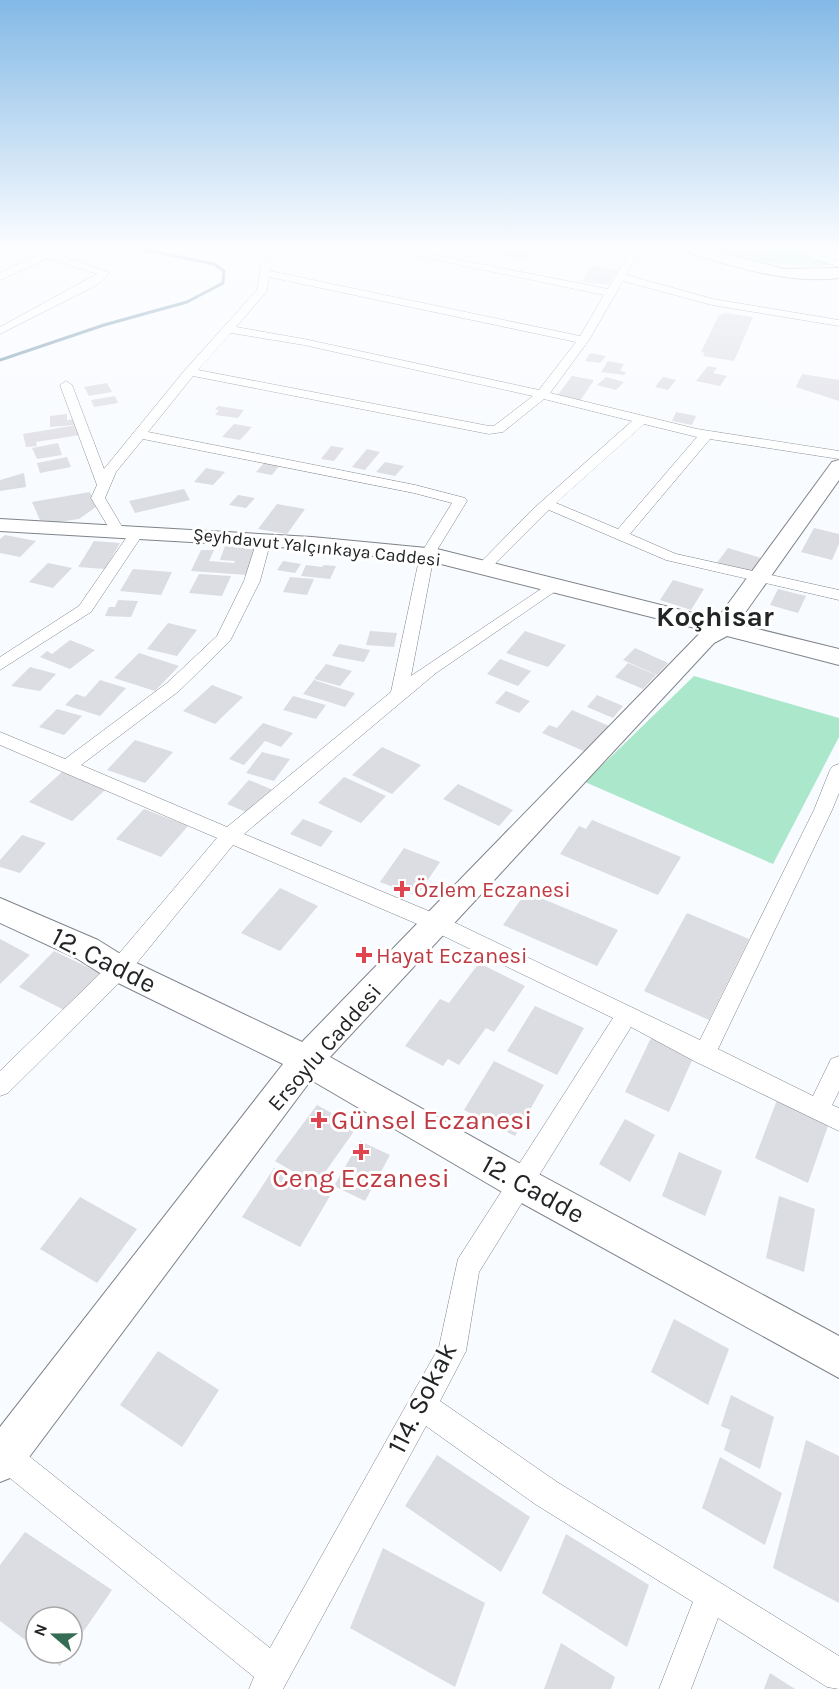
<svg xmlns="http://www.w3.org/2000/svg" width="839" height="1689" font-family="Karla,sans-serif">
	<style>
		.green { fill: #abe7cb }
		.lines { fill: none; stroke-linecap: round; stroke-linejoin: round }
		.stream { stroke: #6c92aa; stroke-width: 3 }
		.building { fill: #dcdce3 }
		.street-casing { stroke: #7f8389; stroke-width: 1 }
		.secondary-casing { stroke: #7f8389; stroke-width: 2 }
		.street { fill: #fff; fill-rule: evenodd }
		.secondary { fill: #fff; fill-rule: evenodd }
		.health-dot { fill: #e0444e; stroke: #fff; stroke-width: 2 }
		.labels { text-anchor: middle; stroke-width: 6; stroke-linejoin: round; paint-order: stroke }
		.far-street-label { font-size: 18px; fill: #222426; stroke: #fff }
		.health-label { font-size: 22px; fill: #be3a42; stroke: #fff; text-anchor: start }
		.street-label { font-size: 22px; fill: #222426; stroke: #fff }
		.near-street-label { font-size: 27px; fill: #222426; stroke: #fff }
		.near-health-label { font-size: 27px; fill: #be3a42; stroke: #fff; text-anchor: start }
		.district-label { font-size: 28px; font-weight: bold; fill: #222426; stroke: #fff }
	</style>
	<rect width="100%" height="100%" fill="#f8fbff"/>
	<path class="green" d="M713,250H797L837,264C795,270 754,260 713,250Z
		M694,676L839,718V737L773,864L585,782Z"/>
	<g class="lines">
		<path class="stream" d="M0,360L104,325L187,302L223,283L224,271L214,264L145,250"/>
	</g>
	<path class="building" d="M508,250H536L526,260L502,256Z
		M593,266L618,270L608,285L582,282Z
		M725,313L753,317L734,361L703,356L705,353L701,352L719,315Z
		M590,353L606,356L600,363L585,361Z
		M608,361L624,364L620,371L626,372L624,375L601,372Z
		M708,366L717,368L713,373L727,376L720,386L696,381Z
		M802,374L839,380V401L796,387Z
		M572,376L594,380L580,401L557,396Z
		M606,377L624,382L616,390L597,385Z
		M663,377L676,380L668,390L655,387Z
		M107,383L112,392L89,396L84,387Z
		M115,396L118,403L94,407L91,400Z
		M218,406L244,410L238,418L215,415L219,410H215Z
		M676,412L696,416L692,425L672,421Z
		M67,414V420L74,419L75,425L50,427V416Z
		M234,424L252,427L240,440L222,437Z
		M77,425L80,435L36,442L37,446L26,447L23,434Z
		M58,443L62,455L37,459L32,448Z
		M331,446L344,448L334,461L321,459Z
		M367,449L380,452L365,470L352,467Z
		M67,457L71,467L40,473L37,463Z
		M385,462L404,466L395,476L376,472Z
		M264,463L279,466L272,475L256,472Z
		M206,468L225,472L213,485L194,482Z
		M24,473L26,487L0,491V480Z
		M184,489L190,500L135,513L129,501Z
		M90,492L96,507L79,519L59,522L40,520L32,502Z
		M238,495L255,498L246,508L229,505Z
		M277,504L305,509L287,534L258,529Z
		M814,528L839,534V544L832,560L801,552Z
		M5,535L36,541L20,557L0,553V539Z
		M94,541L120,543L105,569L78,567Z
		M225,546L259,548L247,575L191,571L201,550H214L209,561L234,563L235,561L220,560Z
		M728,548L761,558L750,575L716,564Z
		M283,561L301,564L295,573L277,570Z
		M48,563L72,568L53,588L29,582Z
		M306,565L322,567L324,565L336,566L330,579L301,576Z
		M133,569L172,572L161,595L120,591Z
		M199,574L231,576L222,596L189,593Z
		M290,577L314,579L307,595L283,592Z
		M673,580L704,589L691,610L660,600Z
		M778,589L806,596L798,613L770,605Z
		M118,600L138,601L131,617L105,616L109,607H115Z
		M168,623L197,630L177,656L147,649Z
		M370,631L397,633L394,647L366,645Z
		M525,631L566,645L548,667L506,653Z
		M70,640L95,650L70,669L40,657L47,651L52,654Z
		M339,644L370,650L364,662L332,656Z
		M635,648L668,663L657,675L623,660Z
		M139,653L179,666L155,691L114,678Z
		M500,659L531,671L518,686L487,674Z
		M628,663L656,675L643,689L615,677Z
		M326,664L352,671L340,686L314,679Z
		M30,667L56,674L40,691L11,686Z
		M100,680L126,688L100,716L65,705L76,694L85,697Z
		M314,680L355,693L345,707L303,694Z
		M212,685L243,697L215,724L183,711Z
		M506,691L530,701L519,713L495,703Z
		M597,695L623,706L613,718L587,707Z
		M293,696L326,705L316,719L283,710Z
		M57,709L82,716L64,735L39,727Z
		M572,710L609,726L586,752L542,733L549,725L557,728Z
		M263,723L293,733L281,747L265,741L244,765L229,759Z
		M135,740L173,752L145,783L107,770Z
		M382,747L421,765L392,794L352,775Z
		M262,752L290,759L274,781L246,773Z
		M62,772L105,790L72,821L29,802Z
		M344,777L386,796L361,823L318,803Z
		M249,780L273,790L251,814L227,804Z
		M458,784L513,810L499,826L443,799Z
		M144,809L188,826L161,857L116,839Z
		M303,819L333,831L321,847L290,834Z
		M592,820L681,857L658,895L560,854L579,826L586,829Z
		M22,835L46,843L20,873L0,867V860Z
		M404,848L440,862L417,896L380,882Z
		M280,888L318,906L280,951L241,933Z
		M526,892L618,930L597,966L503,925Z
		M687,913L749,939L709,1020L644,991Z
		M0,939L30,955L0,984Z
		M54,951L100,973L66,1011L19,987Z
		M479,963L525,986L494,1032L486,1028L459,1065L448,1059L443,1066L405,1046L440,999L449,1003Z
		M535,1006L584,1028L557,1075L507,1051Z
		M651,1038L694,1056L669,1112L625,1092Z
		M494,1061L544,1085L515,1136L464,1110Z
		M777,1100L829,1123L808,1183L755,1158Z
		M317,1105L357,1127L316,1185L275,1161Z
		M625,1119L655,1135L630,1182L599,1164Z
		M360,1141L390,1155L365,1201L334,1186Z
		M679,1152L722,1171L705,1216L662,1196Z
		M274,1168L330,1196L300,1247L242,1217Z
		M779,1196L815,1209L804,1272L766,1258Z
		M80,1197L137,1229L97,1283L40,1249Z
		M674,1319L729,1349L708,1405L651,1372Z
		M158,1351L219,1390L182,1447L120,1405Z
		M731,1395L774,1417L760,1469L724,1450L730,1430L721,1426Z
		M806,1440L839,1456V1603L773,1568Z
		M437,1455L530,1517L501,1572L405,1506Z
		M720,1457L782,1493L765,1545L702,1508Z
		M25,1532L112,1590L72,1648V1617H36V1648L0,1621V1565Z
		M566,1534L649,1585L627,1647L542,1593Z
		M383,1548L485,1603L455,1687L350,1628Z
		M561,1643L615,1677L611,1689H544Z
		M43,1653H69L60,1666Z
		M770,1673L795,1689H764Z"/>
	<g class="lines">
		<g class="street-casing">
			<path id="street" d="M29,250L52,252L110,273L97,285L0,334V327L97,274L48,258L0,280V273L38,255Z
				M277,250H288L271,267L270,271L580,336L604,295L389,250H409L608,289L631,250H641L626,275L713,299L839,320V326L712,305L623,281L589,340L550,393L697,429L839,451V459L710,439L630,534L676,554L839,590V600L666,560L549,510L488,571H478L475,568L478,565L533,509L632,421L544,399L503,432L489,434L193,376L148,432L415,485L465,498L467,501L434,555L411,676L550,583H560L563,586L436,673L244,834L443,917L700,1040L814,810L830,770L833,766L839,764V793L832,810L718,1049L813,1096L831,1059L839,1056V1091L832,1105L839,1108V1131L696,1062L631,1027L479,1272L466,1351L440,1401L557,1482L839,1656V1689L827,1687L718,1618L691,1689H659L693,1602L535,1504L426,1426L283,1689H249L254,1677L0,1470V1436L10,1441L270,1648L439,1347L458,1259L613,1018L429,929L233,845L127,975L8,1093L0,1096V1071L111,963L217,838L0,745V732L65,759L167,683L217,636L244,581L257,540L264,536L271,540L260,581L230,641L179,691L81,765L227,827L391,692L420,555L452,503L414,493L143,439L116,472L105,498L124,530L117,534L112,533L91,498L97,485L60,385L66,381L72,385L104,469L184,371L257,290L261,266ZM269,277L576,342L539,390L304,339L236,327L267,291ZM231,333L304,345L533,396L494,426H489L198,370ZM644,424L697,437L618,529L556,503Z
				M791,250H806L839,261V267Z
				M138,527L145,531L91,612L0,670V657L79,606L133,528Z"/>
		</g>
		<g class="secondary-casing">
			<path id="secondary" d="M687,250H710L784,269L839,268V278C787,284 739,268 689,253Z
				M839,460V480L737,624L839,649V665L727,636L714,643L330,1057L535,1172L839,1336V1378L509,1196L311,1080L15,1476L0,1482V1427L283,1064L108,978L76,958L0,923V898L98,940L130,960L302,1042L703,630L437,563L312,549L0,531V519L312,537L437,549L717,619L832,462Z"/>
		</g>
		<use href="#street" class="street"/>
		<use href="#secondary" class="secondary"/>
	</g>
	<linearGradient id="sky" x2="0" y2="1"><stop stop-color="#83b9e6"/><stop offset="0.51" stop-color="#fcfdff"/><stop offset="1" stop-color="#fcfdff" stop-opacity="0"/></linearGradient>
	<rect width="839" height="486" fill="url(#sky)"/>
	<g class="health-dot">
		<path d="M399 880h6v6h6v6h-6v6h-6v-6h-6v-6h6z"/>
		<path d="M361 946h6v6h6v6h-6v6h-6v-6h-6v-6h6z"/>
		<path d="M316 1111h6v6h6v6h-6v6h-6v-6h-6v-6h6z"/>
		<path d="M358 1143h6v6h6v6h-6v6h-6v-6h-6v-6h6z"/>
	</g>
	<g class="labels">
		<g class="far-street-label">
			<text transform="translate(317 547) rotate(6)" y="6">Şeyhdavut Yalçınkaya Caddesi</text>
		</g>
		<g class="health-label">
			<text x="414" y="897">Özlem Eczanesi</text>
			<text x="376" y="963">Hayat Eczanesi</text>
		</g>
		<g class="street-label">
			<text transform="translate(324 1047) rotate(-49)" y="8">Ersoylu Caddesi</text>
		</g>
		<g class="near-street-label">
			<text transform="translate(104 960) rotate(27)" y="9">12. Cadde</text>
			<text transform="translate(533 1189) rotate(29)" y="9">12. Cadde</text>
			<text transform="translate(422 1398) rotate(-63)" y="9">114. Sokak</text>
		</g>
		<g class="near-health-label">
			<text x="331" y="1129">Günsel Eczanesi</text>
			<text x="361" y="1187" text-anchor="middle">Ceng Eczanesi</text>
		</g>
		<g class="district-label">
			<text x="715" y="626">Koçhisar</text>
		</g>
	</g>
	<g transform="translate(54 1635) rotate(290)"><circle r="28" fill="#ffffff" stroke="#a7a7a8" stroke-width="1.5"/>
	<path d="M0-4.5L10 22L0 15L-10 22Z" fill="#356d54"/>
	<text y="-9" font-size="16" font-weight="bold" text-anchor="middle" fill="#222426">N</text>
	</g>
</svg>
